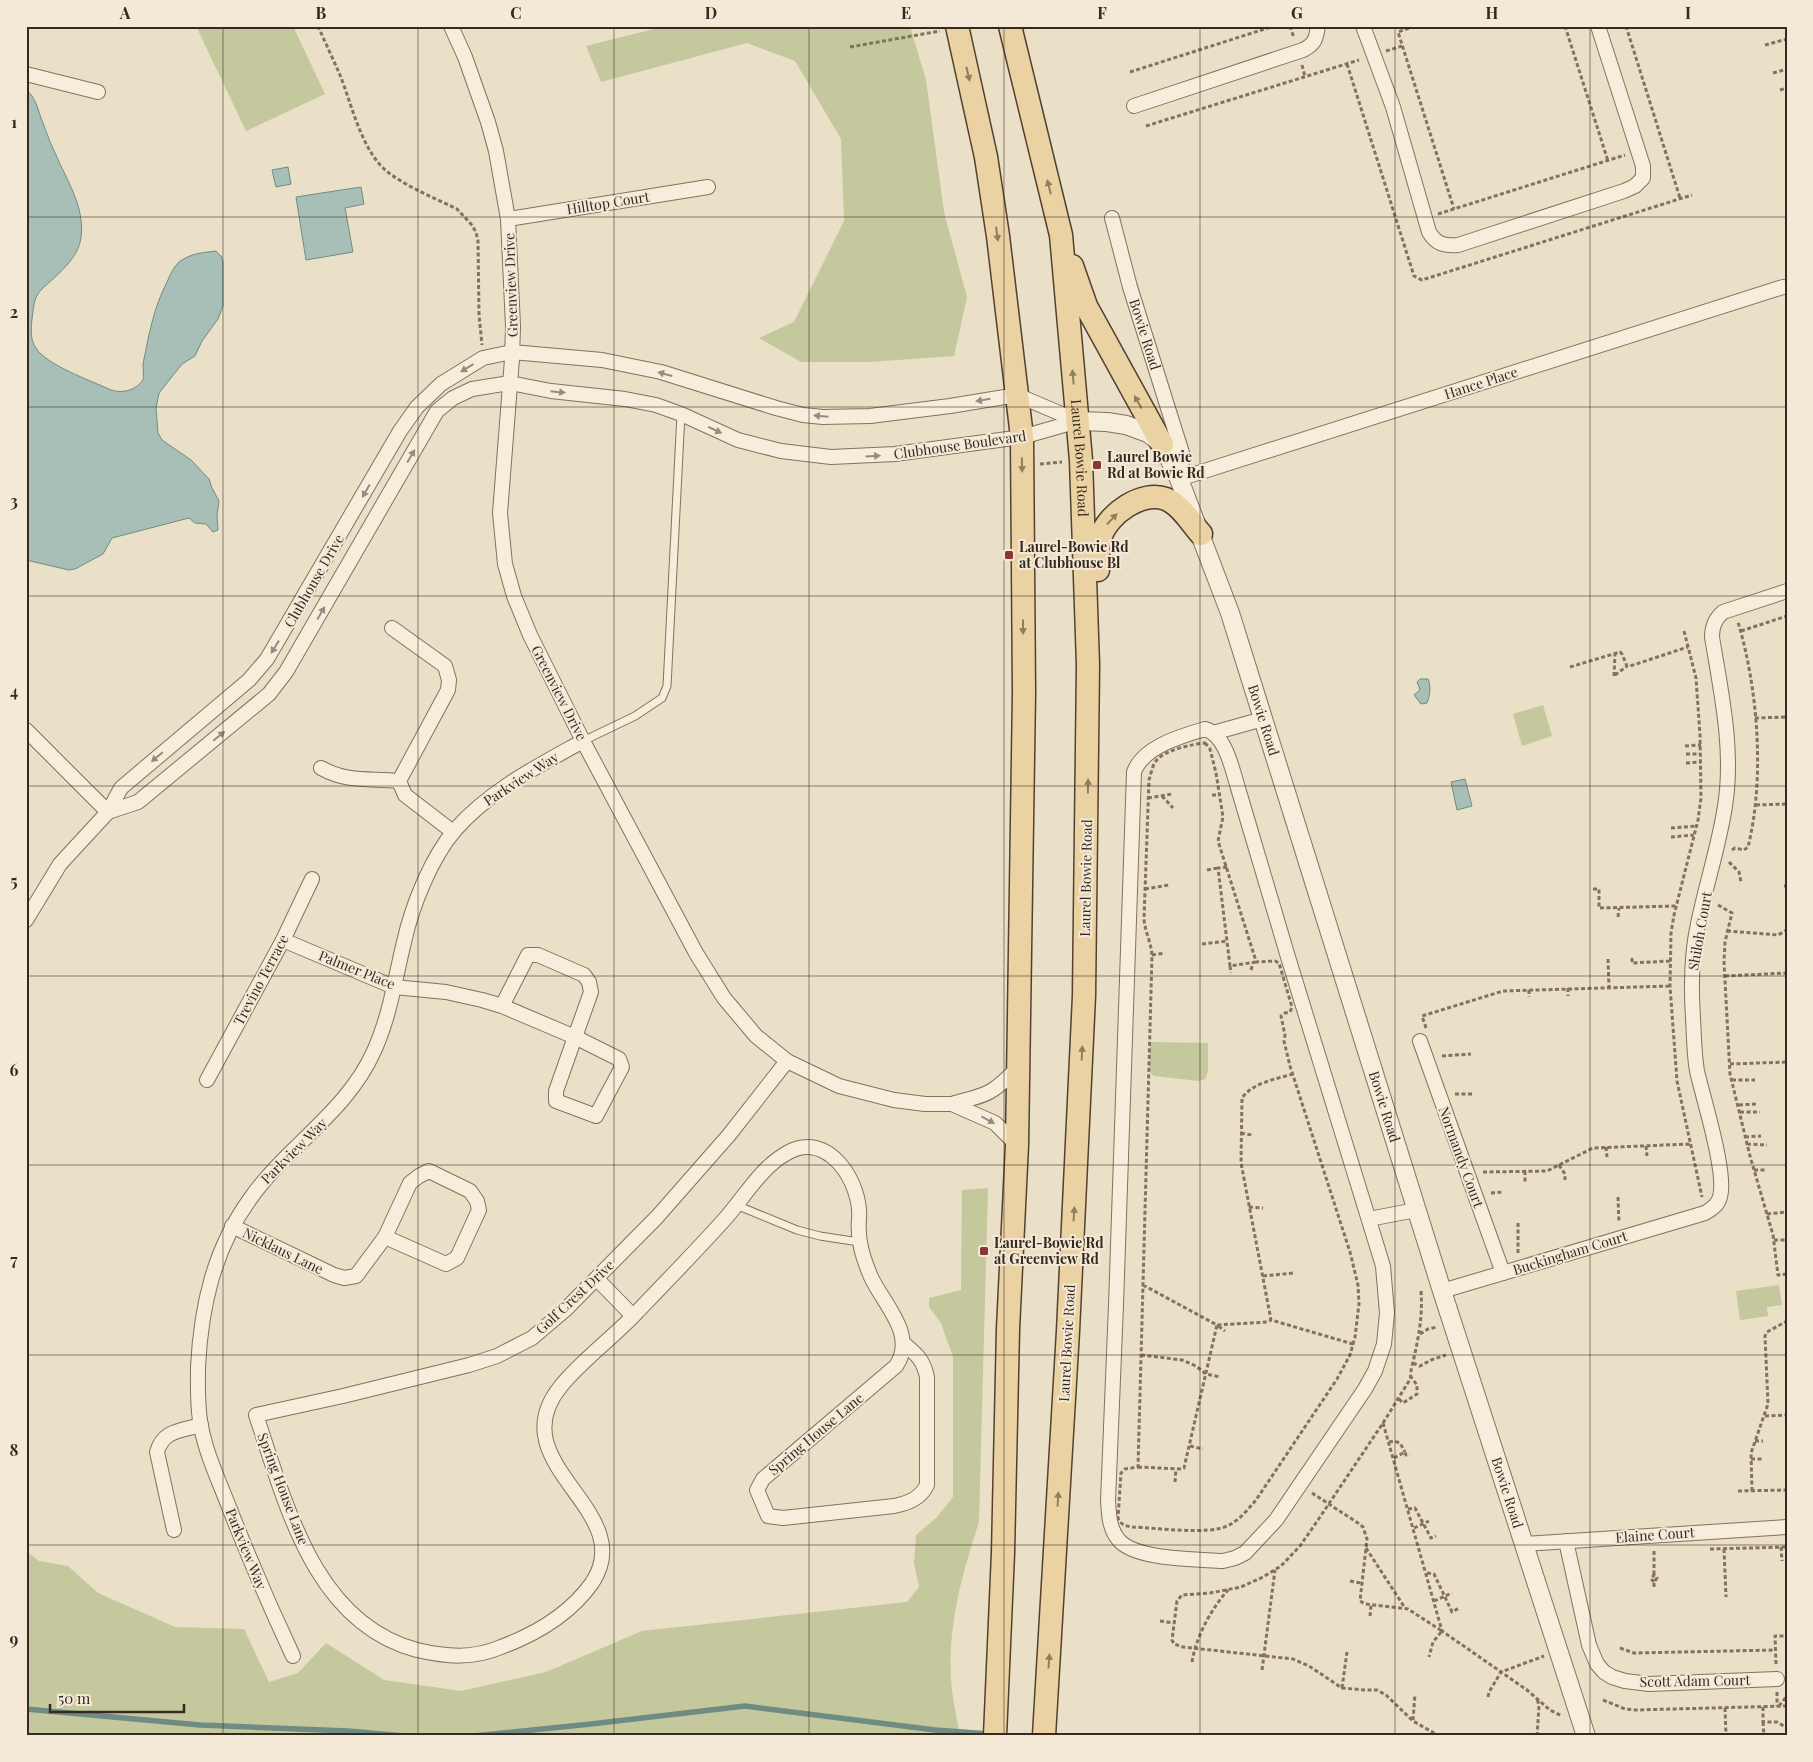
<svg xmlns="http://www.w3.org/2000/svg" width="1813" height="1762" font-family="'Playfair Display',serif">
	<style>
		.green { fill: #c4c89c }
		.water { fill: #a8bfb7; stroke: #6f8c84 }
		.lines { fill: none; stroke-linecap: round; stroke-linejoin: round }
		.stream { stroke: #6f8c84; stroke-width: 5.5 }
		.service-casing { stroke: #85715e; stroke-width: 9 }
		.minor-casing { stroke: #85715e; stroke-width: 16 }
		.tertiary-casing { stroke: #85715e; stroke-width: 20 }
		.primary-casing { stroke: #534032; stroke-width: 25 }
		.path { stroke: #85715e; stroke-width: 3; stroke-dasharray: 4 2.5; stroke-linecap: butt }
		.service { stroke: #f6edda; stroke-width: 7 }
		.minor { stroke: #f6edda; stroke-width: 14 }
		.tertiary { stroke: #f6edda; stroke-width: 18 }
		.primary { stroke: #ead2a2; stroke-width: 22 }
		.oneway { fill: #907e61 }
		.oneway2 { fill: #968c7d }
		.grid { fill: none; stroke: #362a20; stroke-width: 1; stroke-opacity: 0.55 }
		.poi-dot { fill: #8e3336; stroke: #f3e9d6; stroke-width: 2 }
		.labels { text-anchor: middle; stroke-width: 4; stroke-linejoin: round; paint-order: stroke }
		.street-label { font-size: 14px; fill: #362a20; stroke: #f3e9d6 }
		.poi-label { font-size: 14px; font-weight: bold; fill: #362a20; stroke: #f3e9d6; text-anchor: start }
		.neatline { fill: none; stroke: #362a20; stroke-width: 2 }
		.grid-label { font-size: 16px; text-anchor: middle; font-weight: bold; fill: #362a20 }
	</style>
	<rect width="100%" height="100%" fill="#eadfc7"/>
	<path class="green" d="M196,26H293L325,94L246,131Z
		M666,26H910L926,80L944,212L967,297L954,356L869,362H801L759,338L794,322L844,221L841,139L795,61L747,43L601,82L586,46Z
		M1543,705L1552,736L1522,746L1513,714Z
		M1150,1042L1208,1043V1071L1205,1079L1199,1081L1154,1076L1149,1071Z
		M988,1188L979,1522C962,1574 948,1624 951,1679C952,1698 957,1717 960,1736H26V1551L39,1561L68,1566L98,1593L175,1627L244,1629L269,1682L298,1673L326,1643L384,1680L461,1691L546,1672L642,1631L907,1602L919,1587L914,1563L916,1535L937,1517L953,1497V1357L941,1323L929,1307V1298L961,1290L962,1190Z
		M1779,1285L1782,1305L1767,1307L1768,1316L1740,1320L1736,1291Z"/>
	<path class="water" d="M26,90C37,98 38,112 43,123C47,134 51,145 56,155C67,181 85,207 81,237C79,258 58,274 43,288C33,297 34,306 32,319C31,328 30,340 36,348C46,365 92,381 111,390C123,394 136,390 143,380C144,375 143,369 143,364C149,335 153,309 167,282C170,275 173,268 179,262C191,253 202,253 216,251L221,256L223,262V306L218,319L202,341L195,356L182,364L159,393L156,408L158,433L162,440L191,460L209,479L212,488L219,501L217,516L218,530L213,532L206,524L195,523L189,518L112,538L103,554L75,569L69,570L26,560Z
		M288,167L291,184L276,187L272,170Z
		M361,187L364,204L345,208L353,252L306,260L296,197Z
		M1420,679H1428C1431,685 1430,697 1427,703L1421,704L1414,695L1420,690L1417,682Z
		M1465,779L1472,806L1457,810L1451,782Z"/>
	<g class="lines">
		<path class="stream" d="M26,1709L200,1725L348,1731L404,1736
			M474,1736L591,1724L745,1706L935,1730L990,1734"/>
		<g class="service-casing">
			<path id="service" d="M583,741L635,716L662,698L667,686L681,414
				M736,1205L797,1230L820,1236L859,1242"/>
		</g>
		<g class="minor-casing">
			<g id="minor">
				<path d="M451,26L465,57L488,122L496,151L508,219L513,326L512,359L500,513L505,564L514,596L530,635L583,741L696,953L724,998L756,1036L787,1061L839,1086L894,1100L925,1104H952L995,1123L1017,1145"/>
				<path d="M1363,26L1393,107L1429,232C1436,244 1444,246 1458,245L1624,191L1635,186L1643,178V166L1598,26"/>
				<path d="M26,74L98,92"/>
				<path d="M1134,106L1303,50C1315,44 1316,39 1318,26"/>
				<path id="s1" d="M1112,218L1130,287L1183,456L1179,479L1783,287"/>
				<path d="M508,219L708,187"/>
				<path d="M1205,729C1226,735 1232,769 1238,788L1288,957L1383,1266L1387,1313L1384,1344L1375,1371L1365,1389L1276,1520L1245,1553L1235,1558L1223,1561C1197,1559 1133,1560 1118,1539C1109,1528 1109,1514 1108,1501L1116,1305L1134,772C1143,747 1181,736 1205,729Z"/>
				<path d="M26,730L108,812"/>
				<path d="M1213,733L1263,719"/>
				<path d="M321,768C348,783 370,778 399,781L448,690L449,680L445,666L392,628"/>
				<path d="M399,781L405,795L453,832"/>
				<path d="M108,812L138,802L269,694L286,672L437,411L453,398L472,389L510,383L551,391L625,399L656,405L681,414L738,440L781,451L831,457L895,454L1022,437L1078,421"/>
				<path d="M26,920L60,864L108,812L121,788L249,680L267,659L400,431L417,407L441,384L483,358L512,352L602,360L661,372L776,408L803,415L823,417L870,416L950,406L1017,395L1078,421"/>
				<path d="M283,940L394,987L446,992L482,1000L502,1006L575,1037L591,992L589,982L584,975L538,955H528L502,1006"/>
				<path d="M575,1037L619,1059L622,1067L596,1116L556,1101V1091Z"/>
				<path d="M1420,1041L1503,1273"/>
				<path d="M787,1061L729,1135L657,1217L565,1310L532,1338L497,1356L469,1365L343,1396L256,1415C286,1504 314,1623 417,1650C447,1657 473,1659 501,1647C536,1634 570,1614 592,1583C641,1510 497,1464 561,1386C583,1359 614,1337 637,1312C666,1282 696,1251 724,1220C744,1198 760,1168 787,1153C828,1129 862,1183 859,1219C857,1240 863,1258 871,1277C884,1305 917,1335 896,1366L763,1479L757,1490L768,1516L783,1518L894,1506C908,1503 920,1499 927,1485V1377C923,1359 917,1355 903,1343"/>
				<path d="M207,1080L283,940L312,879"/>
				<path d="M952,1104C965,1099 982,1098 994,1089C1003,1083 1010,1075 1018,1068"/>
				<path d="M429,1171L470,1191L477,1201L479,1210L457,1258L446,1264L385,1237L410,1183L419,1176Z"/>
				<path d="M1369,1219L1416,1210"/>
				<path d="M232,1226L334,1275L344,1278L356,1276L385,1237"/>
				<path d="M597,1279L633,1316"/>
				<path d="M1442,1291L1705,1213C1712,1209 1718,1205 1720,1197C1727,1173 1703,1098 1697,1071C1694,1054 1694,1035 1693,1018C1691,987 1691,955 1698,924C1706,884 1719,846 1725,806C1734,750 1721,692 1712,637C1712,626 1715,619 1723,612L1787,591"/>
				<path d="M174,1530L157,1452C163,1430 181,1431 201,1425"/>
				<path d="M1566,1541L1589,1645L1597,1664L1604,1672L1612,1677L1625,1681L1649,1684L1777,1679"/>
				<path d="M1524,1544L1787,1527"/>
				<path d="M293,1656C270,1607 249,1558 229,1507C219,1481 206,1454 201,1426C197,1407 198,1386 198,1367C201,1306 214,1249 250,1199C287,1146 347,1112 374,1051C390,1016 395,979 404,942C412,906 431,858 455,830C490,790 538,766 583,741"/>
			</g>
		</g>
		<g class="tertiary-casing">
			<g id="tertiary">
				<path id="s2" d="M1078,421L1107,422L1126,425L1148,433L1162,444L1179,479L1230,613L1442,1291L1586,1736"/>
			</g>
		</g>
		<g class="primary-casing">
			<g id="primary">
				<path d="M957,26L986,157L998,236L1022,437L1024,693L1017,1145L1008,1329L1003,1553L995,1736"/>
				<path id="s3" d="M1010,26L1061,235L1081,460L1088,665L1084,996L1068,1331L1044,1736"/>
				<path d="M1072,266L1086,306L1162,444"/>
				<path d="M1098,570C1098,560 1097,546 1101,536C1108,514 1142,490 1166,499C1181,505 1191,523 1201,534"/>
			</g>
		</g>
		<path class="path" d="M318,26C325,42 333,59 340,75C352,105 362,153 389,173C409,188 435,198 457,209L471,224L476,232L478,241L479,315L482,345
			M1290,26L1294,38
			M1415,26L1398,32L1454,209
			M1565,26L1608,161
			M1626,26L1680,198
			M1765,45L1787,39
			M850,47L940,31
			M1386,51L1402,46
			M1347,64L1414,276L1422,280L1692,195
			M1302,65L1305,77
			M1130,72L1274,26
			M1773,73L1787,69
			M1780,90L1787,88
			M1786,99L1787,98
			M1146,126L1359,60
			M1438,214L1625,155
			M1040,464L1062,462
			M1684,631L1696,678L1700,735L1701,798L1698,820L1674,915L1671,933L1670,986L1677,1081L1702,1197
			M1741,631L1787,616
			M1570,667L1620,652L1622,654L1627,666H1630L1688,647
			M1615,675L1627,666
			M1614,676L1615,653
			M1755,718L1787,717
			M1205,743L1210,749L1216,773L1223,817L1218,841L1255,958L1256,962L1275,961L1279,963L1292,1007L1290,1012L1285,1013L1281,1016L1285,1035L1284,1041L1290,1066L1350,1252L1358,1285L1359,1304L1355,1337L1350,1355L1337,1379L1256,1500C1248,1509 1239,1521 1227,1526C1209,1535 1155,1528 1133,1527C1125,1526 1121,1525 1118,1518L1121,1473L1125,1469L1138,1467L1152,955C1151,942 1145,932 1144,919L1149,780C1151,774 1152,766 1156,761C1164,750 1193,744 1205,743Z
			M1685,746L1701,745
			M1686,754H1700
			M1686,763L1701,762
			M1212,795H1219
			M1162,796L1173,808
			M1148,798L1172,794
			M1756,805L1787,804
			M1671,828L1696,826
			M1671,837L1694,835
			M1732,850L1735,848L1744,850L1748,847C1765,779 1758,689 1738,622
			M1729,862L1739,872L1741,882
			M1227,867L1218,868L1230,966L1256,962
			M1207,870L1218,868
			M1784,886H1787
			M1145,889L1169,885
			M1593,889H1599V908L1676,906
			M1718,905L1732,913L1725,942L1724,962L1730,1074L1750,1156L1773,1235L1778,1275L1787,1274
			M1618,917L1619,908
			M1727,931L1778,935L1787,930
			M1202,944L1227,941
			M1152,955L1165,953
			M1632,958V963L1670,961
			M1608,959L1609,987
			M1230,966L1231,973
			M1251,970L1253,963
			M1725,976L1787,973
			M1568,988V996
			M1529,990V997
			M1426,1028L1422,1016L1503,991L1670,986
			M1442,1056L1471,1054
			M1730,1064L1787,1062
			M1293,1074C1276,1079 1252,1083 1242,1098L1241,1163L1271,1320L1353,1344
			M1732,1080H1755
			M1455,1094H1472
			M1739,1105L1756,1104
			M1740,1112H1760
			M1241,1133L1252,1135
			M1745,1137L1761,1136
			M1747,1144L1767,1145
			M1646,1146L1647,1156
			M1606,1147L1607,1157
			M1559,1165L1565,1174V1180
			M1754,1170H1767
			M1525,1171V1182
			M1483,1172L1547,1171L1593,1148L1691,1144
			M1491,1193L1503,1192
			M1618,1197L1619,1223
			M1249,1207L1263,1208
			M1767,1214L1787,1212
			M1518,1223V1254
			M1774,1240H1787
			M1263,1276L1294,1273
			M1143,1285L1217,1325L1267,1322L1271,1320
			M1421,1291C1423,1317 1418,1341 1412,1366C1410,1372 1412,1375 1409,1381L1383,1423L1318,1520L1300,1546L1281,1566L1263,1577L1241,1587L1210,1593L1182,1595L1177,1601L1172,1640L1174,1644L1183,1647L1293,1659L1309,1666L1342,1688L1365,1690H1377L1386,1695L1413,1721L1439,1736
			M1420,1334L1428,1329L1437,1327
			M1141,1355L1182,1360L1196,1366L1206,1374L1220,1377
			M1413,1363L1420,1366L1431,1360L1446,1355
			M1399,1399L1403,1403L1417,1394V1385L1411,1377
			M1765,1416L1787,1415
			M1383,1423L1442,1631L1527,1690L1550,1710L1562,1716
			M1755,1441H1763
			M1389,1442L1394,1441L1400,1443L1405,1452
			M1190,1446L1203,1449
			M1394,1458L1405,1452L1406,1455H1410
			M1751,1459H1764
			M1138,1467L1181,1469L1184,1468L1217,1325L1225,1331
			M1175,1482L1176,1469
			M1738,1491L1787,1490
			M1752,1491L1751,1453L1768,1404L1765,1336L1767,1332L1787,1321
			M1312,1493L1358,1523L1363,1527L1367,1539L1360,1601L1365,1604L1408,1609L1442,1631L1433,1642L1429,1657
			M1408,1509L1415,1508L1431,1538L1436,1536
			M1414,1528L1429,1521
			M1781,1547L1782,1561
			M1366,1548L1405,1608
			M1710,1549L1787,1547
			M1724,1549L1726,1597
			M1654,1551V1575
			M1427,1573L1434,1574L1452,1612L1459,1608
			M1350,1581L1361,1583
			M1654,1582L1651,1579L1654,1575L1657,1578L1654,1582V1587
			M1434,1601L1452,1593
			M1370,1616L1371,1605
			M1160,1621L1174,1623
			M1620,1648L1634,1653L1775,1650
			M1192,1662C1196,1637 1211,1609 1228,1590
			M1776,1664L1775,1636H1787
			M1262,1670L1275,1570
			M1342,1688L1347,1652
			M1777,1692V1706
			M1488,1697L1489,1692L1501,1672L1544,1656
			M1603,1700L1625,1709L1636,1710L1787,1706
			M1779,1706L1787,1696
			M1763,1707V1722H1777L1787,1728
			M1725,1708L1726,1736
			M1413,1720L1415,1694
			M1763,1722L1764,1736
			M1495,1736V1735
			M1537,1736L1539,1706L1537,1698"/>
		<use href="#service" class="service"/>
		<use href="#minor" class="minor"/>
		<use href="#tertiary" class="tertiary"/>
		<use href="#primary" class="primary"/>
	</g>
	<defs><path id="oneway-solid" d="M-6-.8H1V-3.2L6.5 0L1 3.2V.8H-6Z" transform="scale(1.25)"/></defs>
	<g class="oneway">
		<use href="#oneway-solid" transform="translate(968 74) rotate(77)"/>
		<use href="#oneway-solid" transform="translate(1049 187) rotate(-104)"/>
		<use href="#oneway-solid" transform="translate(997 234) rotate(82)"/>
		<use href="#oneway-solid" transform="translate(1073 377) rotate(-95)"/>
		<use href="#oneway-solid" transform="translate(1138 402) rotate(-119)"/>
		<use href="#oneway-solid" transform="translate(1022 465) rotate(89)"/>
		<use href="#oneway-solid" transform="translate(1112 519) rotate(-47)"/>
		<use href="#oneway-solid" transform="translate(1023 627) rotate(90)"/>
		<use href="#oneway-solid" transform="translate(1088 786) rotate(-89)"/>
		<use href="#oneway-solid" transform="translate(1082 1053) rotate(-87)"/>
		<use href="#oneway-solid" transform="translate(1074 1214) rotate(-87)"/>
		<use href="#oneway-solid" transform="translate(1058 1499) rotate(-87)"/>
		<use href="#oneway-solid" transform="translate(1049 1661) rotate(-86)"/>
	</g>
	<g class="oneway2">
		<use href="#oneway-solid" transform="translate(467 368) rotate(149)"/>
		<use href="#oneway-solid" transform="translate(665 374) rotate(-165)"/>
		<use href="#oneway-solid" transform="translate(558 392) rotate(6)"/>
		<use href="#oneway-solid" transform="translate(983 400) rotate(170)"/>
		<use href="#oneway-solid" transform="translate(821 416) rotate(-175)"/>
		<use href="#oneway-solid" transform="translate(715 430) rotate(25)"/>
		<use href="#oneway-solid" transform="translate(411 456) rotate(-60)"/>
		<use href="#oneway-solid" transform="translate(873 456) rotate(-4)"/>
		<use href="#oneway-solid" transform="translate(366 491) rotate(120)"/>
		<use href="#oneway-solid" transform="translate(321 613) rotate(-60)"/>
		<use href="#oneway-solid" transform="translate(275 647) rotate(122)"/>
		<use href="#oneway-solid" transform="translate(219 736) rotate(-39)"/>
		<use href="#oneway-solid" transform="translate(157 757) rotate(140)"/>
		<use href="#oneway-solid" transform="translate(988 1120) rotate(28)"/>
	</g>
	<path class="grid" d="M223,26V1736M418,26V1736M614,26V1736M809,26V1736M1004,26V1736M1200,26V1736M1395,26V1736M1590,26V1736M26,217H1787M26,407H1787M26,596H1787M26,786H1787M26,976H1787M26,1165H1787M26,1355H1787M26,1545H1787"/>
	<g class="poi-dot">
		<rect x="1092" y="460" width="10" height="10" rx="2.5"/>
		<rect x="1004" y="550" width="10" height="10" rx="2.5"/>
		<rect x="979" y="1246" width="10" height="10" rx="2.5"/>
	</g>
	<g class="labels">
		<g class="street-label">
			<text transform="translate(608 203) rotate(-9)" y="5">Hilltop Court</text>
			<text transform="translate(511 285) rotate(-92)" y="5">Greenview Drive</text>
			<text dy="5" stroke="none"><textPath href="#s1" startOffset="121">Bowie Road</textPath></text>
			<text transform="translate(1481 383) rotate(-18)" y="5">Hance Place</text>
			<text transform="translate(960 445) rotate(-8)" y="5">Clubhouse Boulevard</text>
			<text dy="5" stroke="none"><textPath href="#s3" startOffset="439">Laurel Bowie Road</textPath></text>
			<text transform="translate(314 581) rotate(-60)" y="5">Clubhouse Drive</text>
			<text transform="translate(559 693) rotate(63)" y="5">Greenview Drive</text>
			<text dy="5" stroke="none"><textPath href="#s2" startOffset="384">Bowie Road</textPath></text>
			<text transform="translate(521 779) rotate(-33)" y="5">Parkview Way</text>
			<text transform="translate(1086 878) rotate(-89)" y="5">Laurel Bowie Road</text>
			<text transform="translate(1700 931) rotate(-80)" y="5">Shiloh Court</text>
			<text transform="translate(357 970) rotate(22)" y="5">Palmer Place</text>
			<text transform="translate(261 980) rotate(-62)" y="5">Trevino Terrace</text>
			<text dy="5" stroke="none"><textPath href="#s2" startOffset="789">Bowie Road</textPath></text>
			<text transform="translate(294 1151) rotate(-45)" y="5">Parkview Way</text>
			<text transform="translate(1461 1157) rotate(70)" y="5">Normandy Court</text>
			<text transform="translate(283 1251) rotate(26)" y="5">Nicklaus Lane</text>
			<text transform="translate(1570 1253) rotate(-17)" y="5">Buckingham Court</text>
			<text transform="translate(575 1297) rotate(-43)" y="5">Golf Crest Drive</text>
			<text transform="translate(1067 1343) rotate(-87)" y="5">Laurel Bowie Road</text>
			<text transform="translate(816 1434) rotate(-40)" y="5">Spring House Lane</text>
			<text transform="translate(283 1489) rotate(69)" y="5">Spring House Lane</text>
			<text dy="5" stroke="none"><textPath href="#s2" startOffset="1194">Bowie Road</textPath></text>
			<text transform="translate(1655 1535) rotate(-4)" y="5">Elaine Court</text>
			<text transform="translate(246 1549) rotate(68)" y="5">Parkview Way</text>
			<text transform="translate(1695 1681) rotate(-1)" y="5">Scott Adam Court</text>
		</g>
		<g class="poi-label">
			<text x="1107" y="462">Laurel Bowie<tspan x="1107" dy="16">Rd at Bowie Rd</tspan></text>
			<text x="1019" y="552">Laurel-Bowie Rd<tspan x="1019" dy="16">at Clubhouse Bl</tspan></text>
			<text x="994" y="1248">Laurel-Bowie Rd<tspan x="994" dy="16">at Greenview Rd</tspan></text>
		</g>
	</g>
	<rect width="1813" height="1762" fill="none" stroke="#f3e9d6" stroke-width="55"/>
	<path d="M50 1704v8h134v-8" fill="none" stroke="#362a20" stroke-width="2.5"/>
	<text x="58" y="1704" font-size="15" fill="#362a20" stroke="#f3e9d6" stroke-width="4" paint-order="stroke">50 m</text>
	<rect x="28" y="28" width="1758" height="1706" class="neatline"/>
	<g class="grid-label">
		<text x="125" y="19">A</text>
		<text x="321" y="19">B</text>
		<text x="516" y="19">C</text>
		<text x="711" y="19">D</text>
		<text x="906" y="19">E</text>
		<text x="1102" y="19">F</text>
		<text x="1297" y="19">G</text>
		<text x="1492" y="19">H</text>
		<text x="1688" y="19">I</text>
		<text x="14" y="128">1</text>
		<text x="14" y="318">2</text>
		<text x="14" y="507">3</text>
		<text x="14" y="697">4</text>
		<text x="14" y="887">5</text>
		<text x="14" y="1076">6</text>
		<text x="14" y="1266">7</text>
		<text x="14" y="1456">8</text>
		<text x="14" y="1645">9</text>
	</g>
</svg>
